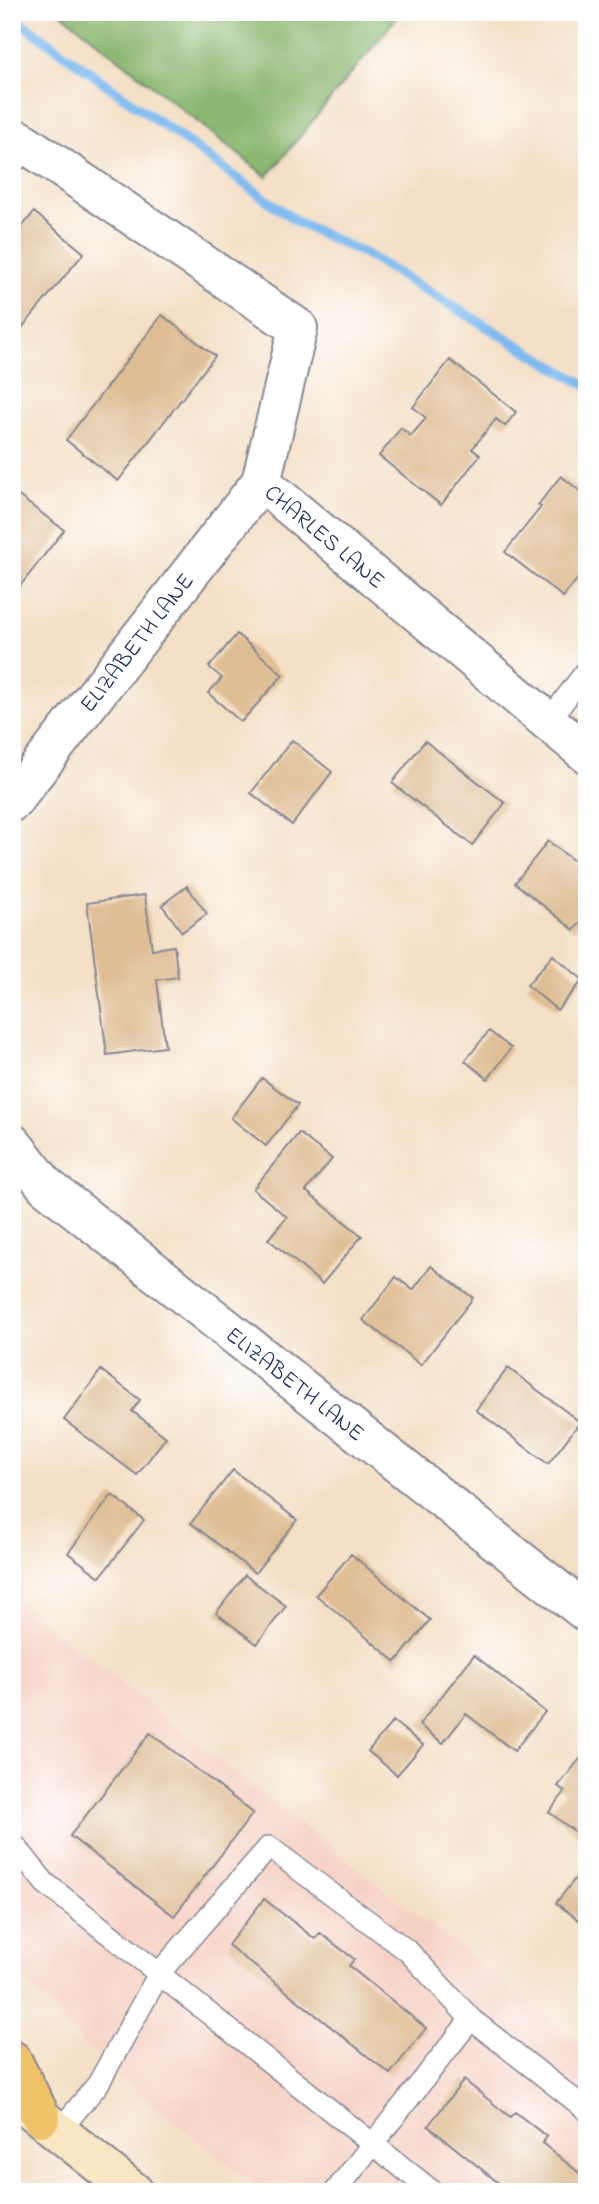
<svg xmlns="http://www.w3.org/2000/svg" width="599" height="2204" font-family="'Indie Flower',sans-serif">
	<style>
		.built { fill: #f6d2c4 }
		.forest { fill: #8bb76f; stroke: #537366; stroke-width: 2 }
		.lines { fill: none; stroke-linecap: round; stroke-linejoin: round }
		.stream { stroke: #7dbaf0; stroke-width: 10 }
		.building { fill: #dfbe94 }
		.service-casing { stroke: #888892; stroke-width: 24 }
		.minor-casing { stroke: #888892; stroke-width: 42 }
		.secondary-casing { stroke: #888892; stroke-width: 42 }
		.motorway-casing { stroke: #888892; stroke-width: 42 }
		.service { stroke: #fff; stroke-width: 21 }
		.minor { stroke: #fff; stroke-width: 38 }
		.secondary { stroke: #f9e7c3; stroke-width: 38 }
		.motorway { stroke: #f1c369; stroke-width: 38 }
		.labels { text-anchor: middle; stroke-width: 5; stroke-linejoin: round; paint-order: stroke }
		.street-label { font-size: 23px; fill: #1b2f5e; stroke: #fff }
	</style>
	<rect width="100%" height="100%" fill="#fff"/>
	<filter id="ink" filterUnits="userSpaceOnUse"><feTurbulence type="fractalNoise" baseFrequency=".0143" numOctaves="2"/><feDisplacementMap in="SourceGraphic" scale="14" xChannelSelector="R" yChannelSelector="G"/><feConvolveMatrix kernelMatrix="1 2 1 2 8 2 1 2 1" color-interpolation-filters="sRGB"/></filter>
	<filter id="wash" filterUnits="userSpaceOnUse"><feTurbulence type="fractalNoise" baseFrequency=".00686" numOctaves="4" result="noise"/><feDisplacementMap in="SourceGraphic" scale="28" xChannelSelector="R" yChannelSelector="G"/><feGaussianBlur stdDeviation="1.57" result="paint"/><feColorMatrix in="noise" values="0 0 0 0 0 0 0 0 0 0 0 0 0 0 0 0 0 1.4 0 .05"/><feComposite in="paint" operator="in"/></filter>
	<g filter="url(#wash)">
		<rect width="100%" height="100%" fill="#f4e0c6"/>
		<path class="built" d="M12,1598L587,2048V2192H263L101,2063L12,1964Z"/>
		<path class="forest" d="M60,12H401L267,177Z"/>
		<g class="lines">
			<path class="stream" d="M12,16L299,223L363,253L587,386"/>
		</g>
		<g id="blocks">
			<path class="building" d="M34,212L84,253L12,340V239Z
				M162,315L215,356L118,481L66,440Z
				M450,360L516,412L505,426L496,419L472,449L480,455L441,505L379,456L401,428L411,436L426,418L413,407Z
				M561,476L585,495L587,492V567L563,597L505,552L541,507L538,505Z
				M12,491L64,530L16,591L12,588Z
				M237,634L283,675L241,722L208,693L222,678L209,667Z
				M292,740L332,772L292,825L251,793Z
				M425,741L505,803L472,845L392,783Z
				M548,841L587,871V915L574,930L515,883Z
				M187,886L207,914L182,932L162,905Z
				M145,895L152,949L174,946L178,977L157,980L165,1047L107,1055L87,903Z
				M553,955L583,980L557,1010L527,985Z
				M489,1031L511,1048L488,1079L465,1061Z
				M262,1078L298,1105L266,1146L231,1118Z
				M299,1133L332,1159L306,1191L362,1236L322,1284L268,1239L287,1217L253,1189Z
				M431,1266L473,1298L421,1365L363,1320L396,1277L413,1290Z
				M508,1368L580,1422L548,1464L476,1410Z
				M101,1370L140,1400L132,1411L166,1437L137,1475L64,1420Z
				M233,1470L297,1520L255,1573L191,1523Z
				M112,1495L144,1520L100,1577L68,1553Z
				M351,1554L430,1620L396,1662L316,1595Z
				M245,1575L286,1606L257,1644L216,1613Z
				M474,1655L545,1712L514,1751L466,1714L443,1743L419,1725Z
				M393,1721L423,1745L397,1775L368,1751Z
				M150,1733L253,1813L174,1916L70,1836Z
				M587,1750V1841L549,1812L565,1792L558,1786Z
				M587,1864V1926L556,1903Z
				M264,1899L315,1939L320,1933L354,1959L349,1966L426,2028L390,2074L228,1945Z
				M464,2080L510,2117L515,2112L547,2137L542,2143L587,2179V2192H510L428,2126Z"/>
		</g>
	</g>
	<g filter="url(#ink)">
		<use href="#blocks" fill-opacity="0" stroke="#888892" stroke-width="2"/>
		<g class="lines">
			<g class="service-casing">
				<path id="service" d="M548,722L587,670
					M12,1842L45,1883L433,2192
					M59,2131L98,2084L160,1972L269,1847L409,1952L471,2019L587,2110
					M335,2192L471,2019"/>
			</g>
			<g class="minor-casing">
				<g id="minor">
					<path d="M12,152L20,140L298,328L261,482L12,802"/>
					<path id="s1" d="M261,482L587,754"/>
					<path id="s2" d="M12,1143L46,1186L587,1613"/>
				</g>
			</g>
			<g class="secondary-casing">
				<path id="secondary" d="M14,2096L134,2192"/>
			</g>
			<g class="motorway-casing">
				<path id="motorway" d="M12,2060L41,2117"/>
			</g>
			<use href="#service" class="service"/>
			<use href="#minor" class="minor"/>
			<use href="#secondary" class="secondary"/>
			<use href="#motorway" class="motorway"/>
		</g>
	</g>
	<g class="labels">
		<g class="street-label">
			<text dy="8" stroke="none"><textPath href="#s1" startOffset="84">CHARLES LANE</textPath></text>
			<text transform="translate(136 642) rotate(-52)" y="8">ELIZABETH LANE</text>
			<text dy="8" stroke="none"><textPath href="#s2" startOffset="373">ELIZABETH LANE</textPath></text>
		</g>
	</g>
	<rect width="599" height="2204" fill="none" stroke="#fff" stroke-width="42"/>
</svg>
